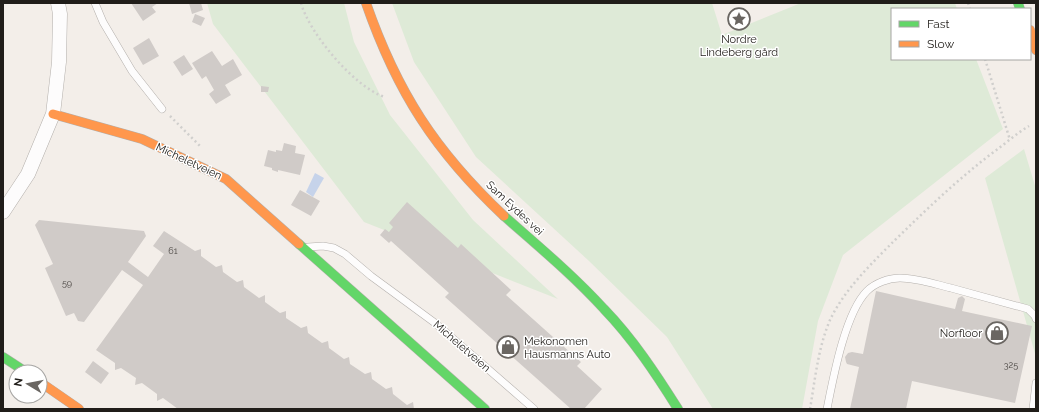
<svg xmlns="http://www.w3.org/2000/svg" width="1039" height="412" font-family="Raleway,sans-serif">
	<style>
		.green { fill: #deead7 }
		.water { fill: #c6d3ea }
		.building { fill: #d0cbc8 }
		.lines { fill: none; stroke-linecap: round; stroke-linejoin: round }
		.lane-casing { stroke: #b3afab; stroke-width: 8 }
		.street-casing { stroke: #b3afab; stroke-width: 15 }
		.fast-casing { stroke: #b3afab; stroke-width: 10 }
		.slow-casing { stroke: #b3afab; stroke-width: 10 }
		.path { stroke: #d0cfcd; stroke-width: 2.5; stroke-dasharray: 2 3; stroke-linecap: butt }
		.lane { stroke: #fdfcfc; stroke-width: 7 }
		.street { stroke: #fdfcfc; stroke-width: 14 }
		.fast { stroke: #63d668; stroke-width: 9 }
		.slow { stroke: #ff974d; stroke-width: 9 }
		.labels { text-anchor: middle; stroke-width: 3; stroke-linejoin: round; paint-order: stroke }
		.number-label { font-size: 9px; fill: #4c4845 }
		.poi-label { font-size: 11px; fill: #201d19; stroke: #fff }
		.street-label { font-size: 11px; fill: #201d19; stroke: #fff }
	</style>
	<rect width="100%" height="100%" fill="#f3eee9"/>
	<path class="green" d="M207,3H344L354,42L390,115L473,220L558,299L364,222L213,24Z
		M392,3H712L722,35L801,3H955L957,9H892V59H976L1003,129L843,255L818,321L802,409H713L667,337L589,261L476,157L414,62Z
		M1024,149L1036,189V357L985,178Z"/>
	<path class="water" d="M315,173L324,178L313,197L306,192Z"/>
	<path class="building" d="M131,3H158L152,7L156,12L143,21Z
		M189,3H201L203,10L192,14Z
		M195,14L205,18L201,26L192,22Z
		M149,38L159,56L143,65L133,48Z
		M212,51L222,66L233,59L242,75L225,85L231,95L216,104L209,94L214,90L206,76L202,79L192,63Z
		M184,55L193,69L182,76L173,62Z
		M261,86L269,87L268,92H261Z
		M284,143L296,146L295,153L305,155L300,175L278,170V172L272,170V168L264,166L268,150L276,152V150L282,151Z
		M300,190L320,201L311,216L291,205Z
		M407,202L458,248L461,244L511,290L506,295L581,362L577,366L602,389L584,409H571L445,297L449,293L391,241L389,243L380,235L385,229L389,232L393,227L389,223Z
		M39,220L144,231L146,236L128,262L148,277L164,254L153,246L164,231L195,251L201,249V256L216,267L222,265L223,272L237,282L243,280L244,287L259,298L265,295V302L280,313L286,311V318L301,328L307,326L308,333L322,343L328,341L329,348L344,359L349,357L350,364L365,374L371,372L372,379L386,389L392,387L393,394L407,405L413,402L414,409H178L163,398L157,401V394L142,383L135,385L136,378L121,368L115,370V363L96,350L143,285L122,270L84,322L78,321L74,313L66,316L45,268L53,264L35,225Z
		M876,291L955,309L958,298L962,296L965,299L962,311L1032,326L1015,403L912,381L906,409H850L859,367L847,364L846,362L845,357L848,353L852,352L863,354Z
		M93,361L109,373L101,384L85,372Z"/>
	<g class="lines">
		<g class="lane-casing">
			<path id="lane" d="M95,3L103,22L132,71L162,109
				M308,247L323,246L334,248L345,254L371,276L435,323L534,409
				M827,409C833,379 845,313 867,291C875,283 889,278 900,278C917,278 934,284 951,288C976,295 1002,302 1028,309L1035,316L1036,319
				M1033,409L1036,383"/>
		</g>
		<g class="street-casing">
			<path id="street" d="M3,212L28,174L53,114L59,62L60,14L58,3"/>
		</g>
		<g class="fast-casing">
			<path id="fast" d="M1018,3L1020,9
				M504,216C538,246 573,275 604,309C633,339 656,374 678,409
				M299,244L485,409
				M3,357L26,372"/>
		</g>
		<g class="slow-casing">
			<path id="slow" d="M366,3C397,92 435,151 504,216
				M1030,30L1036,50
				M53,114L142,139L226,179L299,244
				M40,382L79,409"/>
		</g>
		<path class="path" d="M301,3C309,33 355,88 385,97
			M968,3L970,9
			M985,59L1010,140
			M170,116L200,146
			M810,409C815,380 818,348 830,320C844,290 872,263 895,240C928,208 958,179 995,151C1006,143 1017,133 1029,126"/>
		<use href="#lane" class="lane"/>
		<use href="#street" class="street"/>
		<use href="#fast" class="fast"/>
		<use href="#slow" class="slow"/>
	</g>
	<defs>
		<g id="sight-ring" transform="scale(1.15)"><circle r="9.5" fill="#fff" stroke="#6a6662" stroke-width="1.5"/><path d="M0-6L1.8-2.2L6-1.7L2.9 1.2L3.7 5.4L0 3.3L-3.7 5.4L-2.9 1.2L-6-1.7L-1.8-2.2Z" fill="#6a6662"/></g>
		<g id="shop-ring" transform="scale(1.15)"><circle r="9.5" fill="#fff" stroke="#6a6662" stroke-width="1.5"/><path d="M-5-2.5h2.3a2.7 3.5 0 0 1 5.4 0H5L5.5 6h-11ZM-1.5-2.5h3a1.5 2.3 0 0 0-3 0Z" fill="#6a6662"/></g>
	</defs>
	<g fill-rule="evenodd">
		<use href="#sight-ring" x="739" y="19"/>
		<use href="#shop-ring" x="997" y="333"/>
		<use href="#shop-ring" x="508" y="347"/>
	</g>
	<g class="labels">
		<g class="number-label">
			<text x="173" y="254">61</text>
			<text x="67" y="286">59</text>
			<text x="1011" y="368">325</text>
		</g>
		<g class="poi-label">
			<text x="739" y="43">Nordre<tspan x="739" dy="13">Lindeberg gård</tspan></text>
			<text x="982" y="337" text-anchor="end">Norfloor</text>
			<text x="524" y="345" text-anchor="start">Mekonomen<tspan x="524" dy="13">Hausmanns Auto</tspan></text>
		</g>
		<g class="street-label">
			<text transform="translate(189 161) rotate(25)" y="4">Micheletveien</text>
			<text transform="translate(515 208) rotate(43)" y="4">Sam Eydes vei</text>
			<text transform="translate(462 346) rotate(41)" y="4">Micheletveien</text>
		</g>
	</g>
	<rect width="1039" height="412" fill="none" stroke="#201d19" stroke-width="8"/>
	<rect x="891" y="8" width="140" height="52" fill="#ffffff" stroke="#a6a5a3"/>
	<rect x="899" y="21" width="20" height="6" fill="#63d668" stroke="#a6a5a3"/>
	<text x="927" y="28" font-size="12" fill="#201d19">Fast</text>
	<rect x="899" y="41" width="20" height="6" fill="#ff974d" stroke="#a6a5a3"/>
	<text x="927" y="48" font-size="12" fill="#201d19">Slow</text>
	<g transform="translate(28 384) rotate(280)"><circle r="19" fill="#ffffff" stroke="#a6a5a3"/>
	<path d="M0-3L7 15L0 10L-7 15Z" fill="#6a6662"/>
	<text y="-6" font-size="11" font-weight="bold" text-anchor="middle" fill="#201d19">N</text>
	</g>
</svg>
